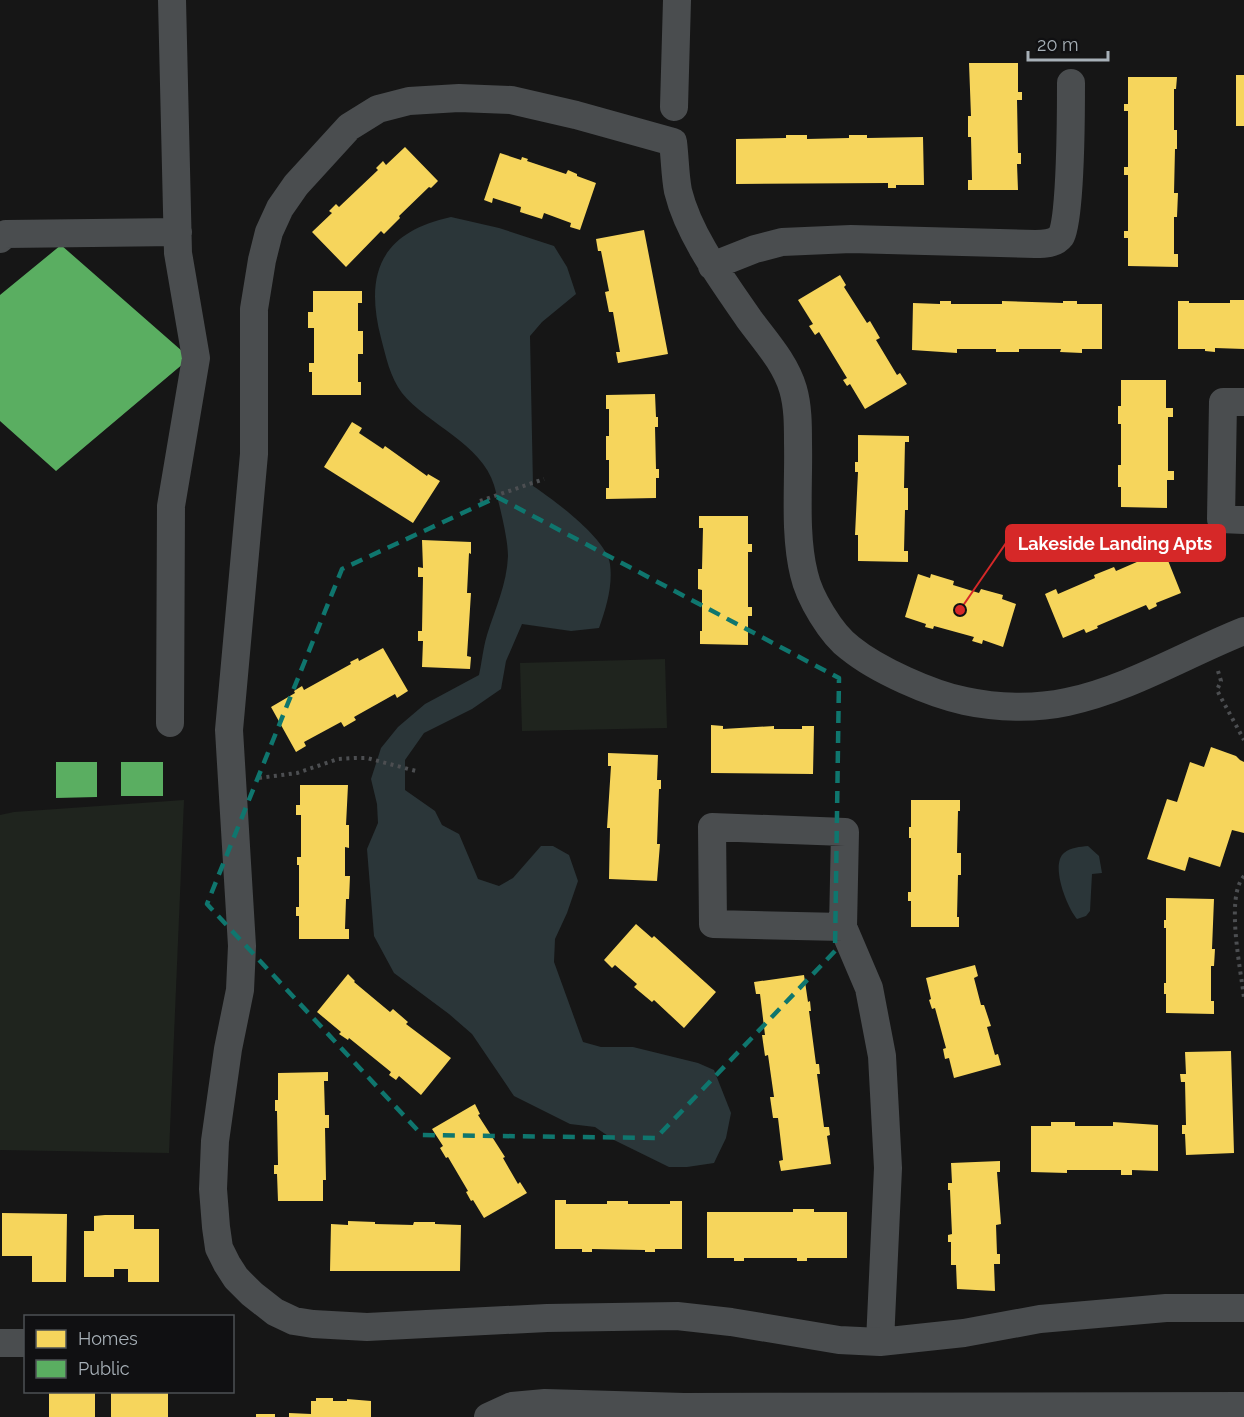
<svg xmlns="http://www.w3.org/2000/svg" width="1244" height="1417" font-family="Raleway,sans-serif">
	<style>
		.green { fill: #1f241e }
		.water { fill: #2b3639 }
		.homes { fill: #f6d55c }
		.public { fill: #5aae61 }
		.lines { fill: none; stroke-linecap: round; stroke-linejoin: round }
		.path { stroke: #4c4e51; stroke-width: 4; stroke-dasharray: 3 4.5; stroke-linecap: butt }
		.minor { stroke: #4a4d4f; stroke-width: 28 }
		.marked { fill: none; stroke: #0f766e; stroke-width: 4.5; stroke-dasharray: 12 8; stroke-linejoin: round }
		.leader { fill: none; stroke: #d62828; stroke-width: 2 }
		.callout-dot { fill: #d62828; stroke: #101012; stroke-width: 2 }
		.callout { fill: #d62828; stroke: #d62828; stroke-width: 2 }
		.callout-label { font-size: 18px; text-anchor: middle; font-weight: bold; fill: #fff }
	</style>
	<rect width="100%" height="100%" fill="#161616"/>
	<path class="green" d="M665,659L667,728L522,731L520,663Z
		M184,800L169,1153L0,1150V815L14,812Z"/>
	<path class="water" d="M451,217L499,228L554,246L567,267L576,294L542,322L530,336L533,486C554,500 607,539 610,564C613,586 606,608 599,628L571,631L522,624L506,661L501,689L472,709L424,733L405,760V790L435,811L442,825L459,834L478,879L499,886L513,878L541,846H553L569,855L578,881L567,913L555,939L554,962L583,1042L601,1047H633L698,1063L714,1070L731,1113L726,1138L714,1163L687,1167H669L614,1140L595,1127L570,1124L514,1096L472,1034L449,1014L394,973L374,936L367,849L378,823L377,804L371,779L381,748L398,727L425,704L479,675C482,662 483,648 487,635C495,609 507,584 508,556C508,538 499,503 494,485C482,444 427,424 402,393C390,377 386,357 381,338C364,272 382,232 451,217Z
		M1088,846L1099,856L1102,873L1092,874L1090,911L1086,916L1077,919C1067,907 1050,865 1064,853C1071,847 1080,847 1088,846Z"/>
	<path class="homes" d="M969,63H1018V92H1022V100H1017L1018,153H1021V164H1017L1018,190H968V180H972L971,137H968V116H971Z
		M1236,75H1244V126H1236Z
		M1128,77H1177L1176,89H1174V130H1177V149H1175L1174,193H1178L1177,217H1174V254H1178V267L1128,266V238H1124V231H1128V175H1124V167H1128V111H1124V104H1128Z
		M786,135H807V139L849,138V135H867V138L923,137L924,185H896V188H888V183L736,184V139L786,138Z
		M405,147L438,181L431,188L429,187L399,216L400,218L384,234L381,231L346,267L312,232L332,213L329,211L336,204L339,207L378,170L376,168L383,161L386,165Z
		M500,153L521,160L522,157L528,159L527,161L566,174L568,170L577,174V176L596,183L580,230L570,227L571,223L544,213L542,219L520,212L521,207L493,198L492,203L484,200Z
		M644,230L668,354L618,363L616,352H620L613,312H609L605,292L609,291L601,251H598L596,239Z
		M840,275L846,285L844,287L867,323L870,321L880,338L876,340L897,375L900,373L907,384L865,409L850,384L847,386L843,380L847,378L819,332L815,335L809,326L813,324L798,300Z
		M313,291H362V303H358V331H363V354H358V382H361V395H312V372H309V363H314V328H308V312H313Z
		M1230,300H1244V349L1215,348V352L1205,351V349H1178V301H1189V303H1230Z
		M940,301H951V304H1002V301L1063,303V301H1077V304H1102V349H1082V353L1060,352L1061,349H1019V352H996V349H957V353L912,350L913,303L940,304Z
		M1121,380H1166V408H1173V417H1168V471H1174V480H1167V508L1121,507V487H1118V465H1121V424H1118V406H1121Z
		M655,394L656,417H658V427H655L656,469H659V478H656V498L606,499V488H609V460H606V436H609V409H606V395Z
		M352,422L362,428L359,433L383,449L385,446L427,476L428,474L440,481L413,523L324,467Z
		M858,435L909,436V442H905L904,488H908V510H905L904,551H908V562L858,561V535H855L858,472H855V462H858Z
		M699,516H748V544H752V552H748V607H752V616H748V645L700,644V631H702V590L698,589V569H702L703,528H699Z
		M422,540L471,542V554L469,553L467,593H471L467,656L471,657L470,669L422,667L423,641H418V631H422L423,577H418V567L423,568Z
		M1163,548L1181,593L1156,603L1157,606L1149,610L1146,605L1097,626L1098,628L1086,633L1084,629L1063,638L1045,594L1056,589L1058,594L1095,578L1094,575L1114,567L1116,571L1153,555L1152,553Z
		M918,574L930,578L931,574L954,581L953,585L979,593L981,589L1003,595L1002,599L1016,604L1003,647L983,640L982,644L972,641L974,637L934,626L933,629L925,627L926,624L905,617Z
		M383,648L408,691L397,698L395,694L354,717L356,720L344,727L341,722L304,742L306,746L296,752L271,707L295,693L294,691L302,686L304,690L351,664L350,662L358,658L359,661Z
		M711,725L723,726V729L774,726V729H802V726H814L813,774L711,773Z
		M1211,747L1236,756L1240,760L1244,762V833L1232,830L1220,867L1189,857L1185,871L1147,859L1167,799L1177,802L1190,762L1204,767Z
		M608,753L658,755L657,780H661V789H659L657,844H660L657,881L609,879L610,828H607L611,766H608Z
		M300,785H348L346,825H349V848L345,847V876H350L349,899H346L345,929H349V939H299V916H296V907H299V865H297V857H301V815H296V805H300Z
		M911,800H960V811H958L957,853H961V875H958L957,917H959V927H911V901H908V892H911V838H909V827H911Z
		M1166,898L1214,899L1212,949H1215L1214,966H1211V1001H1214V1014L1166,1013V994H1164V983H1166V928H1164V920H1166Z
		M636,924L652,938L654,936L716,992L684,1028L654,1000L652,1002L634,987L637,984L615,965L612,968L604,960Z
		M975,965L978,976L974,978L981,1005H984L991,1026L987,1027L995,1055L998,1054L1001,1065L954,1078L949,1058L945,1059L943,1049L946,1048L935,1008L932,1009L929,1000L931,999L926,978Z
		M348,974L355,981L354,982L390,1012L393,1009L408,1022L406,1024L451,1058L421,1095L399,1076L396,1080L389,1075L391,1072L349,1038L348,1040L339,1034L341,1032L317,1012Z
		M804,975L808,1002L810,1001L811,1011H809L816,1064H819L820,1074H817L824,1127H829L830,1135L827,1136L831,1164L781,1171L779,1161L783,1160L778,1118H773L770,1097H774L768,1055L765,1056L762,1035H765L760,994H756L754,982Z
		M1231,1051L1234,1153L1186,1155L1185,1134H1182V1125H1186L1185,1082H1181L1180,1074H1186L1185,1052Z
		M328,1072V1081H324L325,1115H329V1128H325L326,1180H323V1201H278L277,1174H274V1165H278L277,1111H275V1100H278V1073Z
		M475,1104L480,1114L478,1115L505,1157L503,1158L518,1184L520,1182L527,1193L484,1218L473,1200L471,1201L466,1192L468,1191L448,1157L446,1158L440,1148L443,1146L432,1129Z
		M1051,1122H1075V1126H1113V1122L1158,1125V1171L1132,1170V1175H1121V1170H1067V1173L1031,1172V1126H1051Z
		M1000,1161V1172H997L1001,1224L996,1225L997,1254H1000V1264H994L995,1291L957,1289L956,1265H951V1242H948V1235L952,1234L950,1190H948V1183H952L951,1163Z
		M555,1200H566V1204H607V1201H628V1204H670V1201H682V1249H655V1252H645V1250L592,1249V1252H582V1249H555Z
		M793,1209H814V1212H847V1258H807V1261H797V1258H744V1261H734V1258H707V1212H793Z
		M2,1213L67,1214L66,1282H32V1256H2Z
		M105,1215H134V1229H159V1282H128V1269H114V1277H84V1231H94V1216Z
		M348,1221L375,1222V1224L413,1225L414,1222H435V1224L461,1225L460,1271H330L331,1224L348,1225Z
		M49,1392H95V1417H49Z
		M111,1392H168V1417H111Z
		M316,1398H333V1401H347V1399L371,1401V1417H289V1413L311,1414V1401H316Z
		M256,1414H275V1417H256Z"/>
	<path class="public" d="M61,245L190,358L56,471L0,421V295Z
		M56,762H97V797L56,798Z
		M121,762H163V796H121Z"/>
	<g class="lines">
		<path class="path" d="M480,501L544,479
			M1218,671L1221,681L1217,690L1219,694L1244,740
			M259,778L297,773L338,759L355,758H367L416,771
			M1244,876C1225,897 1241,970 1244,998"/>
		<path class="minor" d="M674,107L677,0
			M0,239L6,234L178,232
			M712,266L755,249L782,242L851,239L1035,244C1044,244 1055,244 1061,236C1071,223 1071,107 1071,83
			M1244,402H1223L1221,519L1244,520
			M1244,631C1186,654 1129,689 1067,702C1035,709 997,708 965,701C931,694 877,670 850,648C831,634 809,597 804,574C794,534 799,484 798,443C798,425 798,406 793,389C785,362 765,341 749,319C723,281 689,236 678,191C675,176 675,158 673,142L576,115L511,100L459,98L409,101L378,109L349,127L296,185L280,208L269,232L262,260L254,309V454L229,730L242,946L240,990L228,1049L215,1141L213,1189L216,1227L219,1248L227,1264L236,1278L252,1294L275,1312L294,1321L313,1324L367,1327L547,1318L677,1316L731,1322L839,1340L880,1342L964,1333L1040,1319L1166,1308H1244
			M170,723L171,506L196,358L178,253L172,0
			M843,927L845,832L712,827L713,924L843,927L869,988L882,1056L888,1168L880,1342
			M0,1343H26
			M488,1417L512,1406L545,1403L684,1407L1244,1406"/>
	</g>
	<path class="marked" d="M497,497L839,678L835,951L656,1138L422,1135L207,904L342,569Z"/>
	<path class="leader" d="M960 610L1006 543"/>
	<circle class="callout-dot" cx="960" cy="610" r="6"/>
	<rect class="callout" x="1006" y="525" width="219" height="36" rx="6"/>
	<g class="callout-label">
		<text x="1115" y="550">Lakeside Landing Apts</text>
	</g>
	<rect x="24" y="1315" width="210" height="78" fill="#101012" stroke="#4c5054" stroke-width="1.5"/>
	<rect x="36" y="1330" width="30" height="18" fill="#f6d55c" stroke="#4c5054" stroke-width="1.5"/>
	<text x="78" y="1345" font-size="18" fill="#a7b0b7">Homes</text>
	<rect x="36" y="1360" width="30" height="18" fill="#5aae61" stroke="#4c5054" stroke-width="1.5"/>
	<text x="78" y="1375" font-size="18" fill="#a7b0b7">Public</text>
	<path d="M1028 51v9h80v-9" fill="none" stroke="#a7b0b7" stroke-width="3"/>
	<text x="1037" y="51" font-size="18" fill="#a7b0b7" stroke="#101012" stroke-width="4.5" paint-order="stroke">20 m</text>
</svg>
